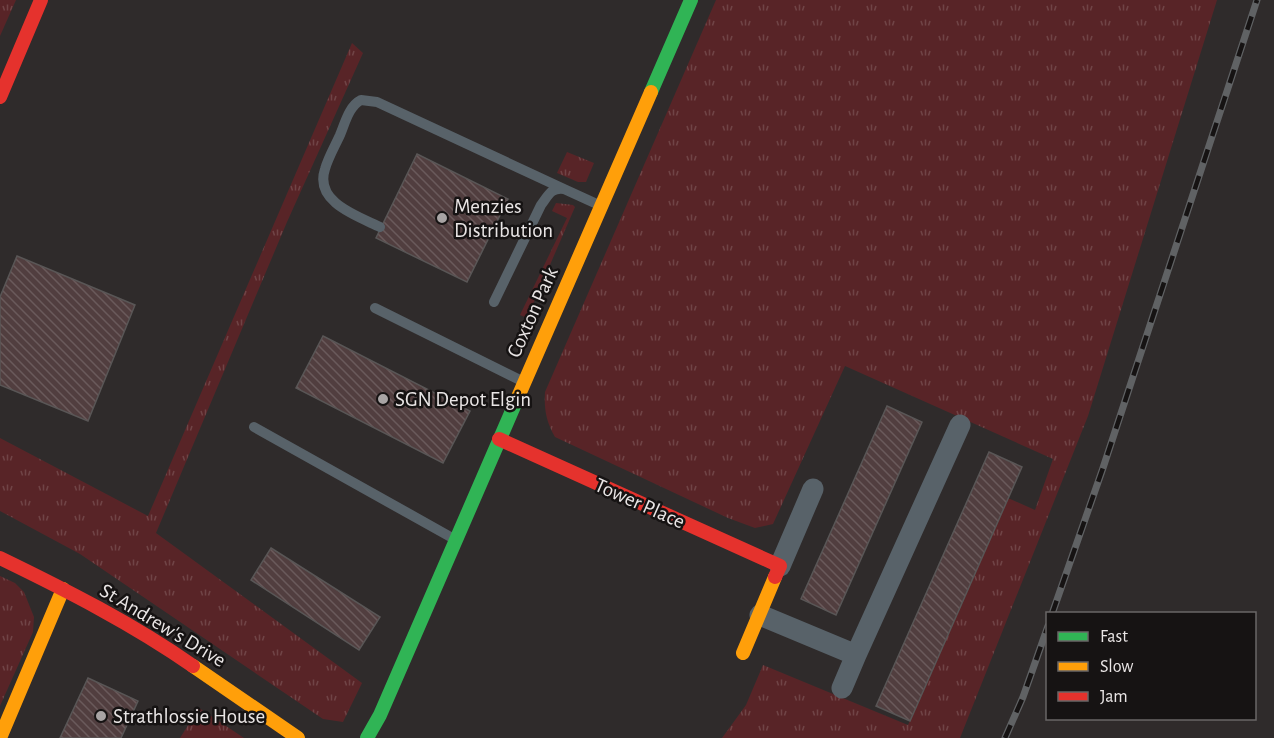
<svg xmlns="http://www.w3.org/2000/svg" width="1274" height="738" font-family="'Alegreya Sans',sans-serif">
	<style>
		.grass { fill: url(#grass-tufts) }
		.building { fill: url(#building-back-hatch); stroke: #595656; stroke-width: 1.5 }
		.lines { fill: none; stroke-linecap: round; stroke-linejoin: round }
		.lane { stroke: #586269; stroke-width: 10 }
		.street { stroke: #586269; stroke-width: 21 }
		.fast { stroke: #30b455; stroke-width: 14 }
		.slow { stroke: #ff9f0a; stroke-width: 14 }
		.jam { stroke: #e5322d; stroke-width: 14 }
		.rail-casing { stroke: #606264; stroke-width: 7 }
		.rail { stroke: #161313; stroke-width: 4.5; stroke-dasharray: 14; stroke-linecap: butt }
		.poi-dot { fill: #a8a4a4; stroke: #161313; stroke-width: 2 }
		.labels { text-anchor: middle; stroke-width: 5; stroke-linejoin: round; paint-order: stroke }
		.poi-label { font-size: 21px; fill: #e9e5e5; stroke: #161313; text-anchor: start }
		.street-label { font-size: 21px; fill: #e9e5e5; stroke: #161313 }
	</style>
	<defs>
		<pattern id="grass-tufts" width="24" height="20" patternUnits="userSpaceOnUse" patternTransform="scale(1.5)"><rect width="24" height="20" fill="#582427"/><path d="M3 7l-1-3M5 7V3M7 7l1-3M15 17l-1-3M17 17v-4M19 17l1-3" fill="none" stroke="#704446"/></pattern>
		<pattern id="building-back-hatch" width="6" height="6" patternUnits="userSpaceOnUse" patternTransform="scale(1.5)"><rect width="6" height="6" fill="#513e3f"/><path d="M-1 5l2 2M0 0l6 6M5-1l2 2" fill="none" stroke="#6a5a5b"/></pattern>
	</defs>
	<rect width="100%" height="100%" fill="#2f2b2b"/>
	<path class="grass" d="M0,0H16L0,36Z
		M716,0H1217L1088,416L960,738H722L746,705L763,665L908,725L1008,498L1035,510L1053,459L845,366L773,524L755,528L728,518L555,437C546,421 544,409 545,392Z
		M352,43L363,53L287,222L156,533L362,683L343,722L323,719L80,554L0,511V438L148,516Z
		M567,152L594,163L586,182H578L557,173Z
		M556,203L573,205L575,207L527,318L520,315L567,218L552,211Z
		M0,576L15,583L24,592L34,617L33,632L0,706Z
		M199,708L244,738H180Z"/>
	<path class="building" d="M417,154L508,199L467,282L376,238Z
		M17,256L135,305L88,421L0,385V297Z
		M323,336L470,411L443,463L296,388Z
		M887,406L922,422L836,615L801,599Z
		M989,452L1022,467L910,721L876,706Z
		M271,548L380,617L359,650L251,580Z
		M88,678L138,701L121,738H60Z"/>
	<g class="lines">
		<path class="lane" d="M380,227C357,216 314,202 325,169C328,158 335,146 340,135C345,123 349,106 361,100L377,102L564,189
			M494,302L541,205C548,196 551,187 564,189L599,205
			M375,308L524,382
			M254,427L456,540"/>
		<path class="street" d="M780,566L813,489
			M760,615L856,655L960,425
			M842,688L856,655"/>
		<path class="fast" d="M651,92L691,0
			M367,738L380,715L518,397"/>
		<path class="slow" d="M518,397L651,92
			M743,653L775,577
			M193,666L298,738
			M0,738L63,589"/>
		<path class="jam" d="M0,97L41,0
			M499,439L780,566L775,577
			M0,558C66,590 133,624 193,666"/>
		<g class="rail-casing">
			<path id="rail" d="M1052,614L1103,468L1257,0
				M1005,738L1023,697L1048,626"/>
		</g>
		<use href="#rail" class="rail"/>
	</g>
	<g class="poi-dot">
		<circle cx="442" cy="218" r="6"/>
		<circle cx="383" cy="399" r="6"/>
		<circle cx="101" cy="716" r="6"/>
	</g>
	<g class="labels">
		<g class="poi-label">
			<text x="454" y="213">Menzies<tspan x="454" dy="24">Distribution</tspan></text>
			<text x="395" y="406">SGN Depot Elgin</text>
			<text x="113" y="723">Strathlossie House</text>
		</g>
		<g class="street-label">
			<text transform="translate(532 312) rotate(-66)" y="7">Coxton Park</text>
			<text transform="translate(640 503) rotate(24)" y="7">Tower Place</text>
			<text transform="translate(163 625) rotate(31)" y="7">St Andrew's Drive</text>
		</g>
	</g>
	<rect x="1046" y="612" width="210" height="108" fill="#161313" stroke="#6a6767" stroke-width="1.5"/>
	<rect x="1058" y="632" width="30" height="9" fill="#30b455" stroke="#6a6767" stroke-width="1.5"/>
	<text x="1100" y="642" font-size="18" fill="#e9e5e5">Fast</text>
	<rect x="1058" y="662" width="30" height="9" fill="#ff9f0a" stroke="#6a6767" stroke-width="1.5"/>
	<text x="1100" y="672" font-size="18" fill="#e9e5e5">Slow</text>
	<rect x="1058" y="692" width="30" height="9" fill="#e5322d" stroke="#6a6767" stroke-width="1.5"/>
	<text x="1100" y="702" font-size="18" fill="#e9e5e5">Jam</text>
</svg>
